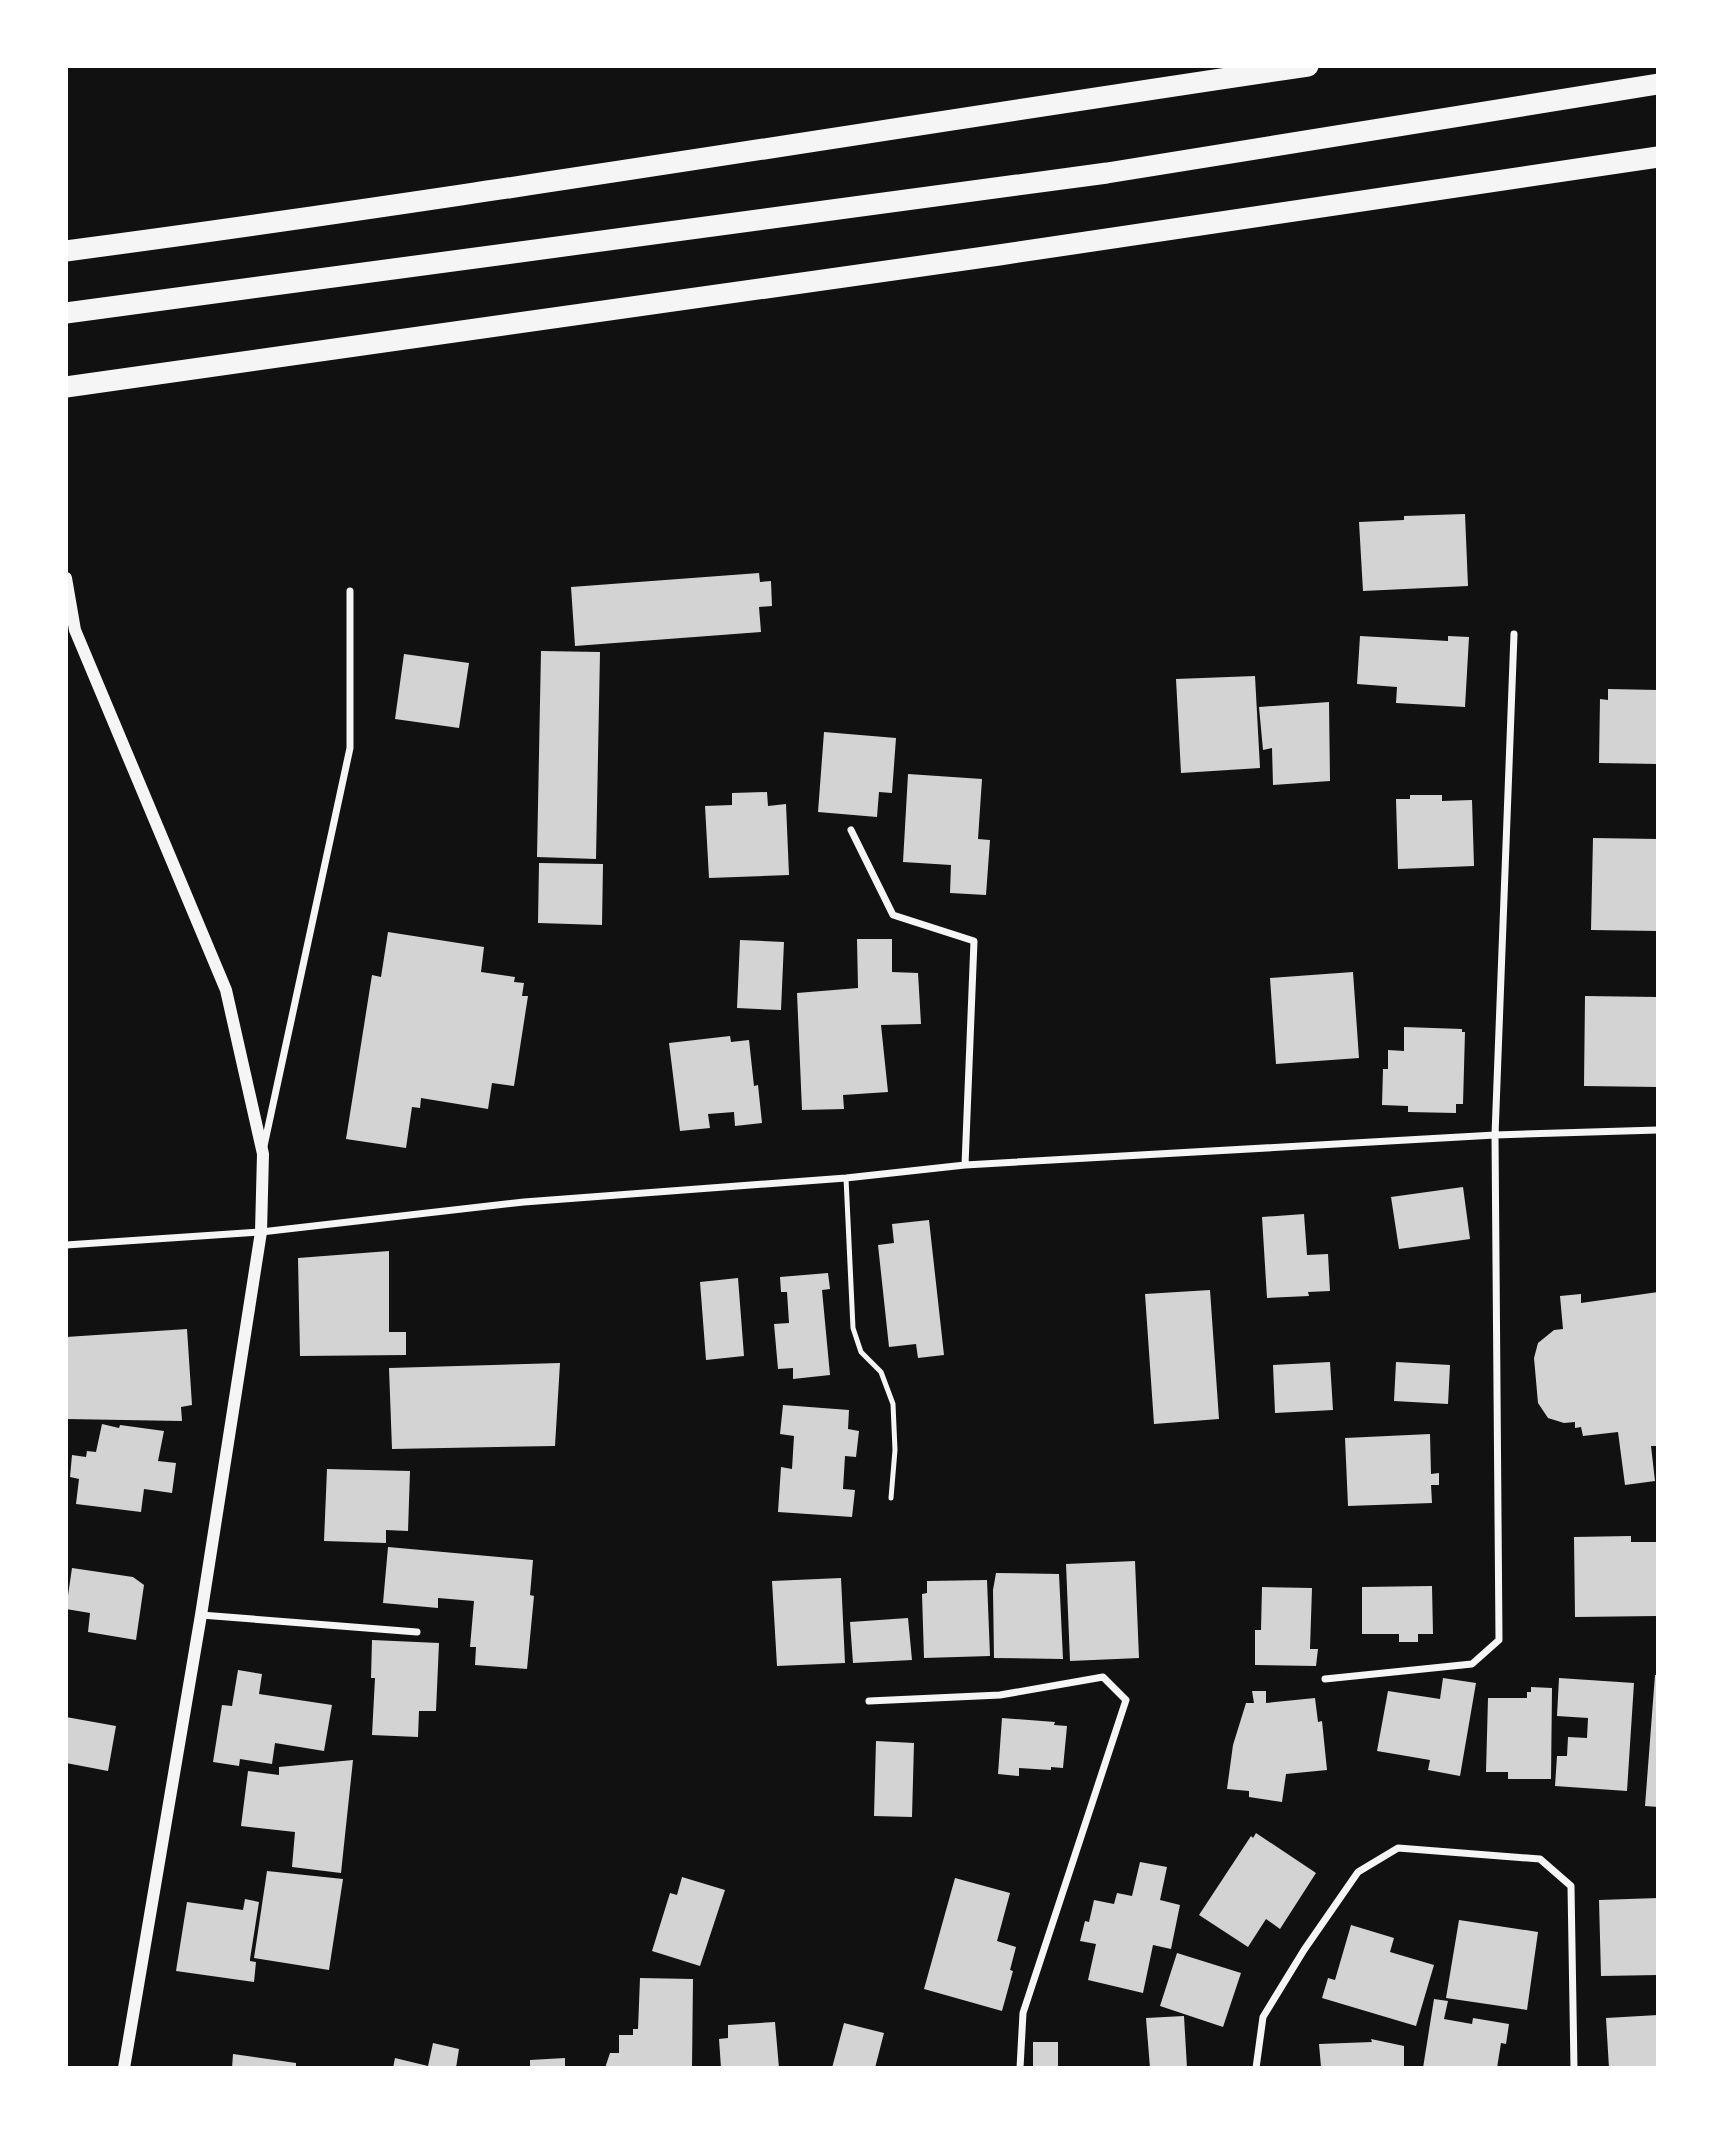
<svg xmlns="http://www.w3.org/2000/svg" width="1724" height="2134" font-family="'Varela Round',sans-serif">
	<style>
		.building { fill: #d3d3d3 }
		.lines { fill: none; stroke-linecap: round; stroke-linejoin: round }
		.service { stroke: #f5f5f5; stroke-width: 5 }
		.minor { stroke: #f5f5f5; stroke-width: 7 }
		.tertiary { stroke: #f5f5f5; stroke-width: 12 }
		.motorway { stroke: #f5f5f5; stroke-width: 21 }
	</style>
	<rect width="100%" height="100%" fill="#111"/>
	<path class="building" d="M1465,514L1468,586L1363,591L1359,522L1404,520V516Z
		M759,573L760,582L771,581L772,606L759,607L761,632L575,646L571,587Z
		M1360,636L1448,641V636L1469,637L1465,707L1396,703L1397,687L1357,684Z
		M541,651L600,652L596,859L537,857Z
		M404,654L469,663L459,728L395,719Z
		M1255,676L1260,768L1181,773L1176,679Z
		M1608,689L1658,690V764L1599,763L1600,699L1608,700Z
		M1329,702L1330,781L1273,785L1272,748L1263,750L1259,707Z
		M824,732L896,738L892,793L879,792L877,817L818,812Z
		M908,774L982,779L978,839L990,840L986,895L950,893L951,865L903,862Z
		M767,792L768,806L786,804L789,875L709,878L705,806L732,805V793Z
		M1410,795H1442V801L1472,800L1474,866L1398,869L1396,799H1410Z
		M1593,838L1658,839V931L1591,930Z
		M539,863L603,864L602,925L538,923Z
		M388,932L484,947L481,972L515,977L514,982L524,983L522,996H528L514,1086L492,1083L488,1109L421,1098L420,1108L412,1107L406,1148L346,1139L372,975L381,977Z
		M857,939H892V972L918,973L921,1024L881,1025L888,1092L843,1095L844,1109L802,1110L797,993L858,988Z
		M740,940L784,942L781,1010L737,1008Z
		M1353,972L1359,1058L1276,1064L1270,978Z
		M1585,996L1657,997L1658,1087L1584,1086Z
		M1404,1027L1462,1029V1032H1465L1463,1104H1456V1113L1408,1112V1106L1382,1105L1383,1069H1388V1050L1404,1051Z
		M730,1036L731,1042L749,1040L754,1086L758,1085L762,1123L735,1126L734,1112L708,1114L710,1128L680,1131L669,1043Z
		M1463,1187L1470,1239L1399,1249L1391,1197Z
		M1304,1214L1307,1255L1328,1254L1330,1291L1308,1292L1309,1296L1267,1298L1262,1217Z
		M929,1220L944,1355L918,1358L916,1344L889,1347L878,1245L894,1243L892,1224Z
		M389,1251V1332H406V1355L300,1356L298,1258Z
		M828,1273L830,1289L822,1290L830,1375L793,1379V1368L778,1369L774,1324L789,1323L787,1292H781L780,1277Z
		M738,1278L744,1356L706,1360L700,1282Z
		M1210,1290L1219,1419L1154,1424L1145,1294Z
		M1658,1292V1446H1651L1655,1481L1625,1485L1618,1432L1583,1436L1581,1427L1575,1428V1422L1564,1423L1548,1418L1538,1403L1534,1358L1538,1343L1554,1330L1563,1329L1560,1296L1581,1294V1303Z
		M187,1329L192,1405L181,1407L182,1421L66,1419V1337Z
		M1330,1362L1333,1410L1275,1413L1273,1365Z
		M1396,1362L1450,1365L1448,1404L1394,1401Z
		M560,1363L555,1446L392,1449L389,1368Z
		M783,1405L849,1410L848,1429L859,1431L856,1457L845,1456L843,1489L855,1490L852,1517L778,1512L781,1467L792,1469L794,1436L780,1434Z
		M102,1424L119,1428L120,1425L164,1431L158,1461L176,1463L172,1493L144,1489L141,1512L76,1504L79,1479L70,1477L72,1455L86,1457L87,1451L96,1452Z
		M1430,1434L1431,1474L1439,1473V1485H1431L1432,1503L1348,1506L1345,1438Z
		M327,1469L410,1471L408,1531L386,1530V1543L324,1541Z
		M1631,1536V1542H1658V1616L1575,1617L1574,1537Z
		M388,1547L533,1560L530,1595L534,1596L527,1669L475,1665L476,1647H470L474,1601L438,1598V1608L383,1603Z
		M1135,1561L1139,1658L1070,1661L1066,1564Z
		M72,1568L133,1577L144,1585L136,1640L88,1632L90,1613L66,1609Z
		M996,1573L1059,1574L1063,1659L994,1658L993,1590Z
		M841,1578L845,1663L777,1666L772,1581Z
		M987,1580L990,1656L924,1658L922,1594L927,1593V1581Z
		M1432,1586L1433,1634H1418V1642H1399V1634H1362V1587Z
		M1262,1587L1312,1588L1310,1649H1318L1316,1666L1255,1665V1630H1261Z
		M908,1618L912,1660L853,1663L850,1622Z
		M372,1640L439,1643L436,1711H419L418,1737L372,1735L375,1678H371Z
		M238,1670L262,1674L259,1694L332,1705L324,1751L275,1743L272,1764L240,1759L239,1766L213,1762L222,1705L232,1706Z
		M1655,1675H1658V1807L1645,1806Z
		M1443,1678L1476,1683L1460,1776L1428,1770L1430,1760L1377,1751L1388,1691L1440,1699Z
		M1559,1678L1634,1683L1627,1791L1555,1786L1557,1756H1567L1568,1737L1587,1738L1588,1718L1557,1716Z
		M1531,1687L1552,1688L1551,1779H1508V1772H1486L1488,1698H1527V1692H1531Z
		M1252,1691H1266V1703L1315,1698L1318,1722L1322,1721L1327,1770L1286,1774L1282,1802L1249,1797V1791L1227,1789L1233,1745L1246,1703H1254Z
		M66,1717L116,1726L108,1771L66,1763Z
		M1002,1718L1055,1722L1054,1725L1067,1726L1063,1768L1051,1767V1770L1019,1768V1776L998,1774Z
		M876,1741L914,1743L912,1817L874,1816Z
		M353,1760L341,1873L292,1867L295,1832L241,1826L248,1771L279,1775V1767Z
		M1256,1833L1316,1873L1280,1929L1266,1919L1248,1947L1199,1915L1251,1836L1253,1838Z
		M1140,1862L1167,1867L1160,1900L1180,1905L1171,1949L1153,1945L1143,1993L1088,1980L1096,1944L1080,1941L1085,1921L1089,1922L1094,1900L1114,1904L1117,1893L1132,1896Z
		M267,1871L343,1879L329,1970L254,1958Z
		M682,1877L725,1890L700,1966L652,1951L670,1893L677,1895Z
		M955,1878L1010,1893L997,1941L1016,1947L1010,1970L1013,1971L1002,2011L924,1989Z
		M1658,1898V1975L1601,1976L1599,1900Z
		M245,1899L259,1902L250,1959V1961L256,1962L254,1982L176,1971L187,1902L243,1910Z
		M1459,1920L1538,1932L1527,2010L1446,1998Z
		M1351,1925L1394,1938L1390,1952L1434,1965L1416,2026L1322,1998L1328,1978L1335,1980Z
		M1177,1953L1241,1973L1223,2027L1160,2006Z
		M640,1978L693,1979L692,2068H605L610,2053H619V2035H633V2029H638Z
		M1434,1999L1448,2001L1444,2019L1472,2024L1473,2018L1509,2024L1506,2044L1501,2043L1497,2068H1423Z
		M1658,2015V2068H1609L1606,2018Z
		M1184,2016L1187,2068H1150L1146,2018Z
		M775,2022L779,2068H721L719,2039L728,2038V2025Z
		M844,2023L884,2033L875,2068H832Z
		M1371,2039L1404,2046V2068L1321,2067L1319,2044L1372,2042Z
		M1033,2042H1058V2068H1033Z
		M433,2043L459,2049L456,2068H393L395,2058L428,2066Z
		M233,2054L296,2063V2068H232Z
		M565,2058V2068H530V2060Z"/>
	<g class="lines">
		<path class="service" d="M846,1178L853,1328L861,1352L881,1372L893,1404L895,1450L891,1498"/>
		<path class="minor" d="M851,830L893,915L974,941L965,1165
			M264,1146L350,748V591
			M66,1245L261,1232L524,1202L846,1178L965,1165L1495,1135L1658,1130
			M201,1615L417,1632
			M1325,1679L1472,1664L1499,1640L1495,1135L1514,634
			M869,1701L1000,1695L1103,1677L1126,1700L1023,2013L1020,2068
			M1256,2068L1263,2017L1304,1950L1358,1872L1398,1848L1540,1859L1571,1886L1574,2068"/>
		<path class="tertiary" d="M66,578L75,630L226,990L263,1154L261,1232L201,1615L124,2068"/>
		<path class="motorway" d="M66,251C481,196 894,127 1308,66
			M66,313L1107,173L1658,84
			M66,387L999,255L1658,157"/>
	</g>
	<rect width="1724" height="2134" fill="none" stroke="#ffffff" stroke-width="136"/>
</svg>
